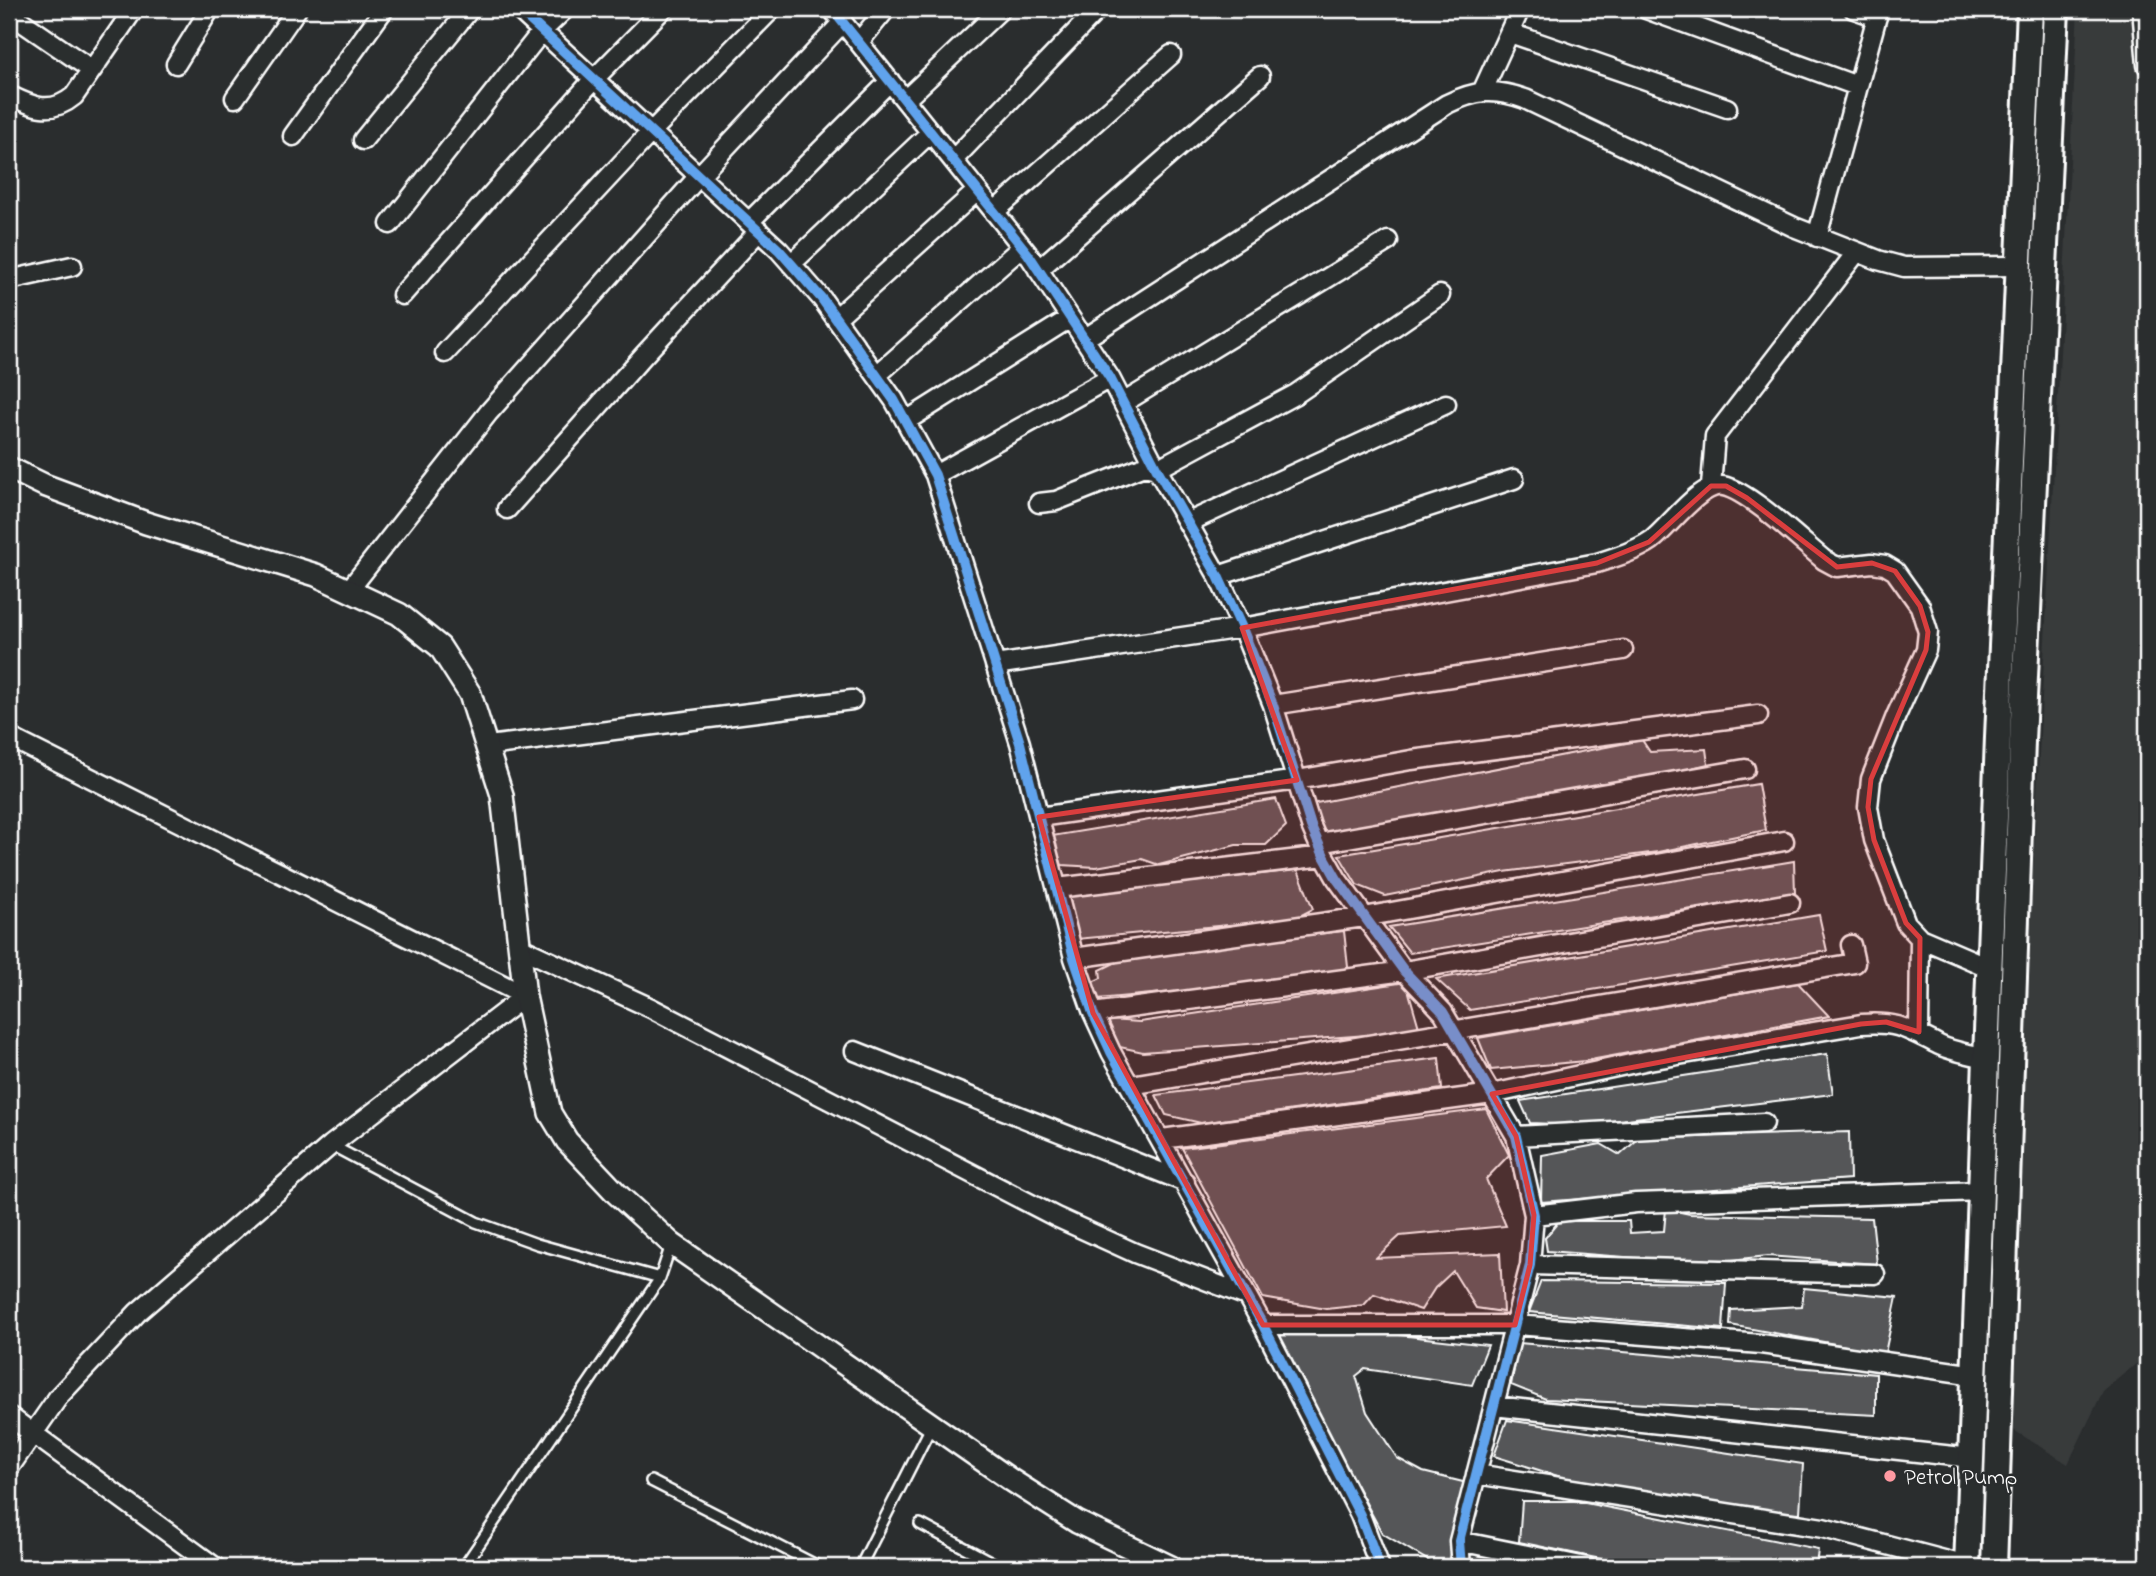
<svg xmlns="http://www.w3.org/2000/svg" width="2156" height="1576" font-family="'Indie Flower',sans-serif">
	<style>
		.built { fill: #373a3b }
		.building { fill: #555758; stroke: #fff; stroke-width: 2 }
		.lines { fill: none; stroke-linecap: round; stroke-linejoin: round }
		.service-casing { stroke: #fff; stroke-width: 14 }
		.minor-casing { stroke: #fff; stroke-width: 23 }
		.tertiary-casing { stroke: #fff; stroke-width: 26 }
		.secondary-casing { stroke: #fff; stroke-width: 30 }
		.service { stroke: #2a2d2e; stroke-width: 9 }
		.minor { stroke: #2a2d2e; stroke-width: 18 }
		.tertiary { stroke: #2a2d2e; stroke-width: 21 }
		.secondary { stroke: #2a2d2e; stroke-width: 24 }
		.cycleway-casing { stroke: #2a2d2e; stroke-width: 15 }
		.cycleway { stroke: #60a3ed; stroke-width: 10 }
		.marked { fill: #da3e3e; fill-opacity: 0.2; stroke: #da3e3e; stroke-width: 5; stroke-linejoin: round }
		.poi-dot { fill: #ff9aa2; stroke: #2a2d2e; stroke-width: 2.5 }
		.labels { text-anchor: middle; stroke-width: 5; stroke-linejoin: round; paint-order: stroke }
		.poi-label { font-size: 23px; fill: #fff; stroke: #2a2d2e; text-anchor: start }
	</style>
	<rect width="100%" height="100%" fill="#2a2d2e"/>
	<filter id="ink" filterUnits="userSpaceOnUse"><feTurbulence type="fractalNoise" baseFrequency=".0143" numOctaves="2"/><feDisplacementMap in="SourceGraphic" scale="14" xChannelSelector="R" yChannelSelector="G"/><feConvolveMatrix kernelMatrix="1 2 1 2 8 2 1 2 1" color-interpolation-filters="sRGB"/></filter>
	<g filter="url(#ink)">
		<path class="built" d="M2078,9H2147V1355L2103,1391L2068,1464L2004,1424Z"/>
		<path class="building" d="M1642,740L1650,752L1706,749L1708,764L1621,785L1599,783L1585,792L1322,834L1311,804Z
			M1758,784L1766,830L1658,852L1504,872L1385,896L1357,885L1339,855Z
			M1276,799L1286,826L1266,845H1236L1159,865L1142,859L1096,867L1062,865L1052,836Z
			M1794,861L1795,893L1410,953L1389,927Z
			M1298,870L1313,909L1294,919L1077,939L1066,896Z
			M1819,915L1827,951L1470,1010L1436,979Z
			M1344,931L1349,976L1097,999L1088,984L1101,978L1100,970L1133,954Z
			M1406,982L1420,1031L1143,1052L1115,1046L1108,1020L1140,1022Z
			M1798,983L1829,1016L1585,1061L1491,1070L1478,1038Z
			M1827,1054L1833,1094L1577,1125L1530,1123L1520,1101Z
			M1439,1058L1442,1089L1201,1123L1166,1115L1156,1095Z
			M1486,1109L1509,1155L1486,1179L1506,1226L1400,1236L1376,1258L1500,1253L1503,1312L1476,1308L1453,1271L1435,1288L1421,1310L1374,1294L1364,1305L1326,1309L1263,1298L1182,1148Z
			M1849,1132L1850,1179L1541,1202L1542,1155L1601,1144L1620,1155L1638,1139Z
			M1666,1209L1690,1214L1872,1218L1877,1264L1768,1256L1701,1263L1547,1251L1545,1238L1559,1221H1629L1630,1233L1664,1231Z
			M1541,1281L1726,1283L1723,1329L1529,1312Z
			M1804,1288L1897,1297L1885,1353L1730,1325L1731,1310L1802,1306Z
			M1275,1334L1399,1335L1488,1345L1472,1385L1365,1369L1356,1376L1367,1412L1397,1458L1423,1472L1467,1483L1447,1567H1439L1382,1533Z
			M1519,1343L1876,1374V1415L1546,1399L1511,1385Z
			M1507,1420L1803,1464L1800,1513L1745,1510L1677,1495L1580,1483L1494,1456Z
			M1522,1501H1575L1818,1549L1816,1567H1639L1519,1542Z"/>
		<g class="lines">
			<g class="service-casing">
				<path id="service" d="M331,1145L476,1222L537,1244L660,1278
					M651,1481L820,1567
					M920,1524L1001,1567
					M467,1562L660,1278L671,1245
					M860,1567L932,1425"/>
			</g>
			<g class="minor-casing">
				<path id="minor" d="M518,9L779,250L822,299L894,400L935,475L1020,743L1074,958L1093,1013L1111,1052L1263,1325L1360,1515L1380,1567
					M832,9L1028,254L1110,378L1157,469L1218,576L1242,628L1273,705L1311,826L1324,856L1337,879L1404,971L1443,1012L1516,1136L1534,1215L1530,1265L1459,1541L1461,1567
					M1646,9L1857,86
					M1854,9L1877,17
					M2142,9L2147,65
					M9,13L92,70
					M1510,33L1727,108
					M859,42L886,9
					M176,64L210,9
					M1483,90L1520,9
					M9,95C33,107 51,115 74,96L134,9
					M235,98L297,9
					M905,100L1001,9
					M293,136L384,9
					M363,140L470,9
					M953,160L1098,9
					M994,212L1171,55
					M749,222L890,81
					M390,224L542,31L565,9
					M1817,237L1879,9
					M791,264L931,132
					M1038,270L1260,76
					M9,280L72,266
					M402,295L594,79L663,9
					M836,318L977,191
					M1084,339L1447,104C1476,90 1494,88 1525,99L1794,227L1878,260L1904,267L2017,266
					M445,353L651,132L772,9
					M877,375L1022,247
					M1123,403L1388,241
					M906,421L1070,318
					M935,475L1110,378
					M1711,486L1715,436L1856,253
					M1039,503L1056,501L1144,466L1157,469L1296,394L1440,295
					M507,509L644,355L759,231
					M1189,522L1446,404
					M1218,576L1514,479
					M349,590L489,412L699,176L843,22
					M995,665L1242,628L1597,563C1616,557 1636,551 1652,540C1670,526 1701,482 1723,486C1749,491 1802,542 1824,560L1837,567L1872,563L1885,565L1895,571L1920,606L1928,632L1926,650L1896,716L1871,779L1868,807L1874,840L1906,923L1920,938L1990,968
					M1273,705L1623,650
					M9,737L525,996L331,1145L138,1312L59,1396L9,1468
					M488,746L852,700
					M1039,817L1297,780L1411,760L1758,715
					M1319,843L1745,769
					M1057,888L1324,856
					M521,948L651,1008L1056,1217L1135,1253L1247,1296
					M1074,958L1364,917L1784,841
					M1093,1013L1404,971L1790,903
					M1919,1032L1920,938
					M855,1051L1185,1182
					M1131,1085L1855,963L1851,945
					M1516,1136L1764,1123
					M1162,1139L1492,1094L1649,1060L1861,1024C1898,1021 1907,1029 1939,1045C1953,1052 1971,1054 1986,1058
					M1534,1215L1636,1203L1982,1191
					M1530,1265L1875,1274
					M1263,1325H1515L1761,1344L1975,1375
					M1494,1406L1972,1458
					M9,1416L215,1567
					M1476,1474L1823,1528L1967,1566
					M1459,1541L1586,1567"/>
			</g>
			<g class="tertiary-casing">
				<path id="tertiary" d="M9,468L44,485L146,523L316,575L399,614L440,647L470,694L502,795L525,996L550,1113L567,1141L617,1194L672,1244L1011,1480L1077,1522L1171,1567"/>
			</g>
			<g class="secondary-casing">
				<path id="secondary" d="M1967,1567L1998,737L2030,9
					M1994,1567L2022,741L2056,9"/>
			</g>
			<use href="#service" class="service"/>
			<use href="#minor" class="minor"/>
			<use href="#tertiary" class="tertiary"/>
			<use href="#secondary" class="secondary"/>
			<g class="cycleway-casing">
				<path id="cycleway" d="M518,9L779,250L822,299L894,400L935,475L1020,743L1074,958L1093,1013L1111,1052L1263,1325L1360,1515L1380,1567
					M832,9L1028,254L1110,378L1157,469L1218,576L1242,628L1273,705L1311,826L1324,856L1337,879L1404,971L1443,1012L1516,1136L1534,1215L1530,1265L1459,1541L1461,1567"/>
			</g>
			<use href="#cycleway" class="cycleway"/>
		</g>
	</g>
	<path class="marked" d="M1711,486H1726L1747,498L1837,567L1872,563L1895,571L1920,606L1928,632L1926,650L1871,779L1868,807L1874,840L1906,923L1920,938L1919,1032L1886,1022L1861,1024L1492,1094L1516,1136L1534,1215L1530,1265L1515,1325H1263L1093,1013L1039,817L1297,780L1242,628L1597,563L1649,542Z"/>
	<circle class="poi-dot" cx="1890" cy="1476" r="7"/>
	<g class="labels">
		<g class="poi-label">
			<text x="1904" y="1484">Petrol Pump</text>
		</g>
	</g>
	<rect width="2156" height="1576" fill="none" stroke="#2a2d2e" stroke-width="35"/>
	<rect x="18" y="18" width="2121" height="1541" fill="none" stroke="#fff" stroke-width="2.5" filter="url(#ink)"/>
</svg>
